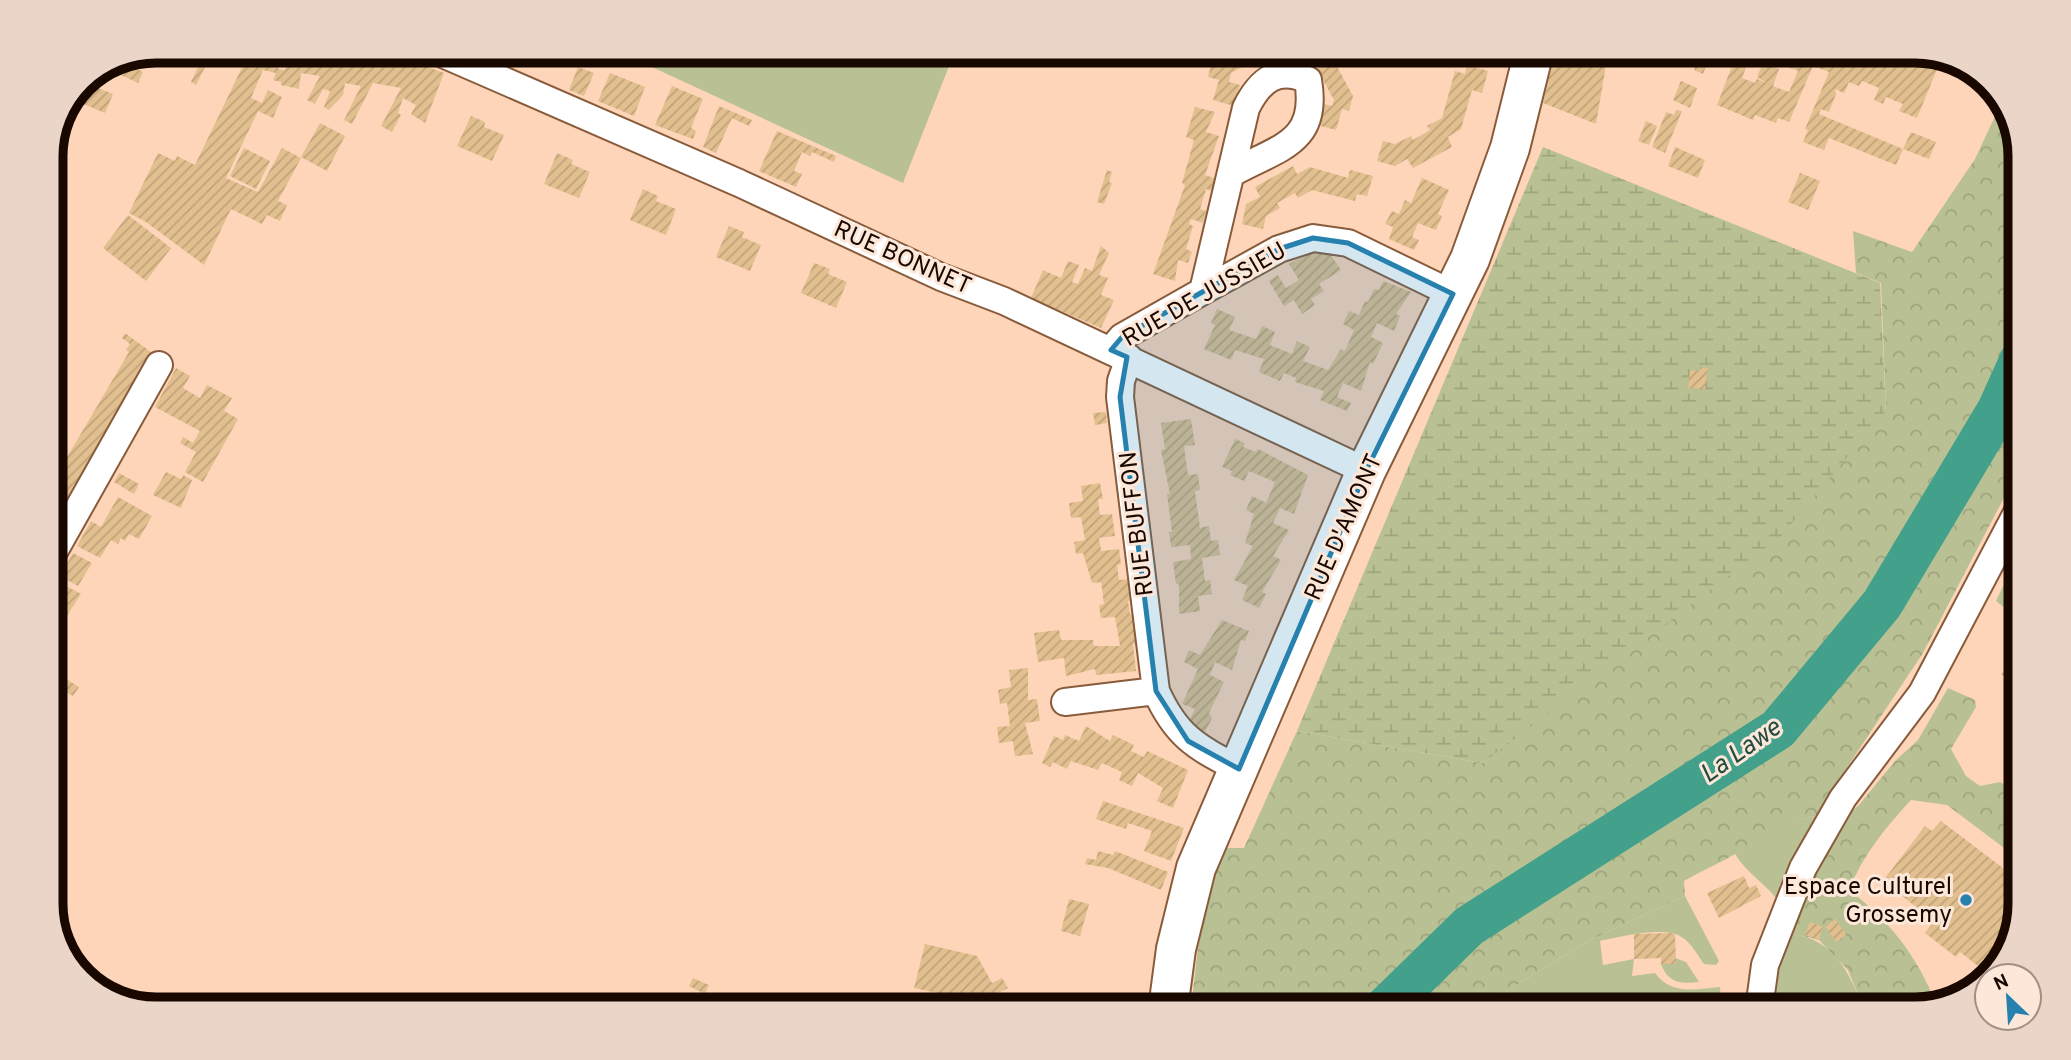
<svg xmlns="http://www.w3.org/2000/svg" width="2071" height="1060" font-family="Overpass,sans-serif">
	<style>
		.grass { fill: #b9c194 }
		.forest { fill: url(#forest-crowns) }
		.wetland { fill: url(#wetland-marsh) }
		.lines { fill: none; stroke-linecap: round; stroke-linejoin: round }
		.river { stroke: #42a08b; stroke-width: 42 }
		.building { fill: url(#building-hatch); fill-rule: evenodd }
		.street-casing { stroke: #885b3b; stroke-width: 30 }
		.secondary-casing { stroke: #885b3b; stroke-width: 42 }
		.street { stroke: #fff; stroke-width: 26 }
		.secondary { stroke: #fff; stroke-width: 38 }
		.marked { fill: #2681ae; fill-opacity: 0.2; stroke: #2681ae; stroke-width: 5; stroke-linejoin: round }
		.poi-dot { fill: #2681ae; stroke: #fde7d9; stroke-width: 2.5 }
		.labels { text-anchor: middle; stroke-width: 6; stroke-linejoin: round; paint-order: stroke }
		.street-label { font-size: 24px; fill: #190800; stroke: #fde7d9 }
		.poi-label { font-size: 24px; fill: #190800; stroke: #fde7d9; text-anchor: end }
		.water-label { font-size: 26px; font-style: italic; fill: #224c41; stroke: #fde7d9 }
		.rim { fill: none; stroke: #190800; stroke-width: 9 }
	</style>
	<defs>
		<pattern id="forest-crowns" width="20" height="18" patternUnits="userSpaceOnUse" patternTransform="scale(1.75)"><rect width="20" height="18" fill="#b9c194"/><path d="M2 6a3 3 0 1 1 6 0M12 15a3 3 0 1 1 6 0" fill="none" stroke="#9ea47e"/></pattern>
		<pattern id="wetland-marsh" width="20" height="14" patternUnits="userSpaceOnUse" patternTransform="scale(1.75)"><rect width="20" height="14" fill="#b9c194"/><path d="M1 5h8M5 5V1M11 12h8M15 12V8" fill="none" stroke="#9ea47e"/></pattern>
		<pattern id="building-hatch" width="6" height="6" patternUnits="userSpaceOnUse" patternTransform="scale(1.75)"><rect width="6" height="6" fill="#e2bf8f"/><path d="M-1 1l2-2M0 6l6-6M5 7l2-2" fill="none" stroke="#c1a37a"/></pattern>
	</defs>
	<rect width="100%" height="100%" fill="#ffd5b9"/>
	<path class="grass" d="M617,51H823L844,59L847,51H955L903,183Z
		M2020,550V620L1996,601Z
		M1822,814L1777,899C1764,883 1746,872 1735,854L1778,826Z
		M1685,896L1719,961L1716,965L1704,964C1698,956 1692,944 1683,938C1667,925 1619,937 1600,941L1603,965L1634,959L1632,976L1655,973C1672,996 1696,989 1720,987L1721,1001L1743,1004V1009H1484L1499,996L1588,941Z
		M1791,933C1836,941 1848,971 1864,1009H1772L1778,966Z
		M1675,958L1686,962L1699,982C1681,984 1668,983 1661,964H1675Z"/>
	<path class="forest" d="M2003,99L2020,150V467L1923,653L1840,778L1822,814C1784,823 1770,833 1737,853C1720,863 1701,871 1684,881L1685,896L1588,941L1499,996L1484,1009H1191L1202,912L1219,848H1244L1297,731L1483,763L1886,411L1881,283L1856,273L1853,231L1912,252L1975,159Z
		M1948,688L1975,700L1976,707L1951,749L1966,776L1980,786L2000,782L2020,794V860L1947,805L1911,800C1885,828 1863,855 1849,890C1891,922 1916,955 1936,1003L1915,1009H1864L1848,970L1819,940L1791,933L1813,872L1842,819L1859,805L1895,761L1918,740Z"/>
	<path class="wetland" d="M1543,147L1880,283L1886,411L1781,536L1483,763L1297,731Z"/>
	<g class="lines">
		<path class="river" d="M1384,1009L1469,926L1778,729L1882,604L1998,410L2020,361"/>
	</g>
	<path class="building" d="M206,51H239L234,61L212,53L196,85L191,82Z
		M250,51H364L396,55L444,73L425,123L411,114L416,105L403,98L398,113L401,115L392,132L381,126L401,88L373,83L352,124L344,120L361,86L345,83L343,95L329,110L324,107L330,91L323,89L315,104L307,100L320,76L301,73L299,89L281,85V82L273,80L276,73L263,70L251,98L262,103L268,90L282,97L273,118L258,111L226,178L258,192L282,148L301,158L278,201L287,205L280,221L267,215L262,224L231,209L204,265L146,222L129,213L158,153L175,161L177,156L195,165ZM279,58L287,60L285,70L278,69Z
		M482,51H513L507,64L481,54Z
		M1231,51H1259L1255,53L1258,59L1231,73L1229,82L1240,85L1234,106L1213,100L1219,80L1208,77L1212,61Z
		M1303,51H1343L1345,55L1334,61L1353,96L1349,111L1342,109L1336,130L1313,124L1320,103L1332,106L1334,100L1317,69L1327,64L1324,58Z
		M1555,51H1600L1597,62L1606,65L1596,124L1543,103Z
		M1628,51H1641L1637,60L1626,56Z
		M1646,51H1681L1676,63Z
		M1702,51H1712L1703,74L1694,70Z
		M1718,51L1752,52L1742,78L1755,83L1757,79L1767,83L1757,77L1768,51H1898L1938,67L1917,118L1899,111L1903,104L1886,97L1883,104L1874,100L1879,88L1862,81L1859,86L1849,82L1844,93L1835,89L1836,94L1829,112L1821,109L1819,114L1903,149L1896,165L1829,138L1824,150L1803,142L1808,130L1805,129L1829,72L1813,66L1789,122L1778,118L1776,123L1755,115L1753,120L1717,105L1732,66L1727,63L1730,56ZM1777,57L1783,59L1781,64L1798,71L1789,92L1773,86L1779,69L1773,66Z
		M137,59L133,67L143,72L138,83L121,75L126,63Z
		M1467,65L1488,71L1482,93L1472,90L1461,129L1448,137L1452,147L1413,168L1407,159L1395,166L1377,161L1383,141L1395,144L1411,136L1413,140L1430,130L1427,126L1442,118L1455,71L1465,74Z
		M578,67L594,73L584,96L569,90Z
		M610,73L645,87L634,116L598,101Z
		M1681,81L1697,88L1690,108L1673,100Z
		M82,82L113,94L105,113L74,100Z
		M672,86L703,99L691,128L696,131L693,139L655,125Z
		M719,106L752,120L749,126L732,118L716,153L703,147Z
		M1195,107L1215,112L1206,132L1219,136L1205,175L1216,179L1212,191L1206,189L1200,209L1206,211L1203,223L1191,219L1189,224L1193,226L1186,249L1192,252L1188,263L1178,260L1175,281L1153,274L1185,185L1182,183L1194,140L1186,137Z
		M1676,110L1682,111L1665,153L1652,147L1666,112L1674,115Z
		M471,116L485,122L484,127L504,135L492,161L457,146Z
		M1646,121L1657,126L1649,145L1638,141Z
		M320,123L345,136L327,171L301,157Z
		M777,131L836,156L834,162L812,152L810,156L802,152L794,171L802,174L796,187L759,171Z
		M1911,132L1936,142L1929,159L1903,149Z
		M1675,147L1705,160L1698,178L1668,166Z
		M244,148L270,161L256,189L230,176Z
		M557,153L573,160L571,164L590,172L579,198L544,184Z
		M1293,166L1297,174L1310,167L1348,178L1350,170L1373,176L1367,196L1357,194L1355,201L1312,190L1298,198L1295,193L1277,203L1280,208L1266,216L1263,229L1242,224L1246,204L1260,197L1255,187Z
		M1107,170L1112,172L1109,182L1112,183L1104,204L1097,202Z
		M1800,173L1820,181L1808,210L1788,202Z
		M1422,178L1449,190L1438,214L1442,216L1436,230L1418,223L1412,237L1419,240L1414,250L1389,239L1393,227L1385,224L1392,211L1399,214L1405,200L1411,203Z
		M643,189L658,196L656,201L676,209L666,235L630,220Z
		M128,215L171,248L146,281L103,248Z
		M729,226L744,232L742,237L761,245L750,271L716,257Z
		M1324,245L1341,270L1319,284L1324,291L1311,299L1315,305L1302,314L1294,300L1284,306L1269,281L1278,275L1286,288L1299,280L1289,264Z
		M1101,246L1109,253L1099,275L1108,278L1101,295L1114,300L1101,328L1031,298L1043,270L1061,278L1068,261L1079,265L1072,282L1078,284L1085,268L1092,271Z
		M814,263L830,269L828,274L847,282L836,308L801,293Z
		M1383,281L1411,292L1396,314L1400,316L1394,331L1377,323L1371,337L1383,343L1373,364L1370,362L1361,391L1343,383L1337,397L1351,403L1347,411L1320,400L1324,391L1295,382L1296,378L1284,373L1280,381L1259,372L1264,359L1235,350L1231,360L1204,349L1215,325L1211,323L1217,309L1235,317L1229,330L1256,339L1262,326L1275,332L1270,345L1292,354L1297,341L1310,347L1303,361L1328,370L1341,349L1345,351L1354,330L1343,324L1349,311L1359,315L1365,301L1368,302L1374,289L1379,290Z
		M125,333L155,355L51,538V486L57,476L51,473V466L59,471L129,352L126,350L130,344L122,338Z
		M1700,367L1708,368L1705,389L1688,388L1690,370L1700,371Z
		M176,368L190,376L183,388L200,398L207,385L232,398L224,411L238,419L203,482L185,472L196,452L180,443L183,437L193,443L200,431L155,407Z
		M1106,412L1107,423L1095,425L1093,413Z
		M1191,419L1195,445L1184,446L1188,475L1198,474L1200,490L1195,491L1200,528L1209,526L1211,541L1218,540L1220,555L1202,558L1205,581L1210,580L1212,594L1198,596L1200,611L1179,614V584H1176L1173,562L1191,559L1190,545L1171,547L1169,532H1172L1167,494H1170L1161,450L1165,449L1161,423Z
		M1235,439L1245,443L1243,447L1256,452L1258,449L1308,475L1294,514L1280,508L1273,523L1289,530L1273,556L1281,560L1262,592L1266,594L1259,608L1242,600L1248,586L1234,580L1253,546L1245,543L1254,514L1246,510L1252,496L1266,503L1275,482L1249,471L1244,481L1230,475L1232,471L1222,467Z
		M166,472L181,479L183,475L192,480L181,508L153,495Z
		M119,473L139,484L134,494L114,482Z
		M1100,483L1103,499H1098L1100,515L1112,514L1115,536L1099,538L1101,551L1119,549L1121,564L1117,565L1119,580L1130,579L1133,600L1128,601L1130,615L1134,614L1139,644H1133L1136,671L1096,675L1095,669L1066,676L1064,658L1038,662L1034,633L1059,630L1061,640H1093L1094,646H1120L1115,617L1101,618L1099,605L1104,604L1101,582L1092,583L1083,553L1076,554L1074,542L1085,540L1081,517L1071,518L1069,503L1083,501L1081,486Z
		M118,497L152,516L139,539L129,534L125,541L121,538L118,544L111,540L100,558L77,546L91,521L101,527Z
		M73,553L92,563L78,586L60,576Z
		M57,581L81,594L57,631L51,628V592Z
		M1222,620L1249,631L1245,641L1241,640L1232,670L1215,662L1210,675L1224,682L1209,713L1212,718L1205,732L1188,723L1195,709L1182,704L1198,669L1184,662L1189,650L1200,655Z
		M2020,650V689L2001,674Z
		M51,662L62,668L58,674L79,687L73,696L51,683Z
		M1028,668V700L1037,699L1040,721L1025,723L1033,754L1015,756L1013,741L999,743L997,727L1010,726L1007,703L1000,704L998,690L1011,687L1009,670Z
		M51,723L66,731L59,744L51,739Z
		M1086,726L1110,741L1113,735L1134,745L1131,751L1144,757L1147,751L1188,770L1173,808L1157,801L1163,788L1138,773L1132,786L1119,780L1122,772L1102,763L1098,770L1071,761L1067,769L1053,762L1050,767L1042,763L1054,736L1063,740L1065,735L1079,741Z
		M1103,801L1184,828L1171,861L1144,851L1152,831L1128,823L1126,829L1096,819Z
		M1941,821L2020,881L2013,893L2020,899V904L2010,950L1994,968L1987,963L1982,969L1960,952L1956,957L1925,933L1934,921L1883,881L1925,826L1932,831Z
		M1098,851L1113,855L1115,851L1168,872L1161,890L1108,868L1085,864L1087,858L1096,860Z
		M1744,876L1749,888L1756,885L1761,896L1719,918L1707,893Z
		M1069,899L1089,904L1080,936L1061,931Z
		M1835,919L1846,935L1836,942L1825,926Z
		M1810,922L1823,927L1819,940L1805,935Z
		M1675,933L1676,964H1661V958L1634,959V934Z
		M59,935L77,944L68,961L65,952Z
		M925,944L977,956L992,983L1002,978L1008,988L998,993L1001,998L981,1009H955L947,995L914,988Z
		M693,978L709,985L705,994L689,986Z"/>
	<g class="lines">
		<g class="street-casing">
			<path id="street" d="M436,51L739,183L941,277L1004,301L1366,471
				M1203,291L1246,108C1260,80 1277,66 1308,80C1319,143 1279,147 1232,173
				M1111,350L1122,337L1203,291L1279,249L1313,238L1348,243L1453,294
				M1129,358L1121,381L1120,397L1156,691C1176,736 1196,747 1239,769
				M51,557L159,365
				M1065,702L1156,691
				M1759,1009L1765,965L1803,868L1843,798L1922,693L2020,507"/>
		</g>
		<g class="secondary-casing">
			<path id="secondary" d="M1168,1009L1176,949L1196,868L1366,471L1470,259L1510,148L1534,51"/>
		</g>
		<use href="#street" class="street"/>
		<use href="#secondary" class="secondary"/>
	</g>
	<path class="marked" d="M1313,238L1348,243L1453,294L1366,471L1239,769L1188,741L1156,691L1120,397L1127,357L1111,350L1122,337L1279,249Z"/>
	<circle class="poi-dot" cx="1966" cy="900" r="7"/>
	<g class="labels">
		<g class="street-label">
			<text transform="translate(903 257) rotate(24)" y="8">RUE BONNET</text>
			<text transform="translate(1204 294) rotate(-30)" y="8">RUE DE JUSSIEU</text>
			<text transform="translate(1136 524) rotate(-97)" y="8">RUE BUFFON</text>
			<text transform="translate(1343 527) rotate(-66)" y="8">RUE D'AMONT</text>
		</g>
		<g class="poi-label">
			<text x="1952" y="894">Espace Culturel<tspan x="1952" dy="28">Grossemy</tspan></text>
		</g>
		<g class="water-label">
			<text transform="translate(1740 750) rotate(-35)" y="9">La Lawe</text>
		</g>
	</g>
	<path d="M0 0H2071V1060H0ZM156 63H1915A93 93 0 0 1 2008 156V904A93 93 0 0 1 1915 997H156A93 93 0 0 1 63 904V156A93 93 0 0 1 156 63Z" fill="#ebd5c8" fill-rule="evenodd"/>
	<path class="rim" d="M156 63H1915A93 93 0 0 1 2008 156V904A93 93 0 0 1 1915 997H156A93 93 0 0 1 63 904V156A93 93 0 0 1 156 63Z"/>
	<g transform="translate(2008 997) rotate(335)"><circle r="33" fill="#fde7d9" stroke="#a28e82" stroke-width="2"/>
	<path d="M0-5L12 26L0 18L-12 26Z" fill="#2681ae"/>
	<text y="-10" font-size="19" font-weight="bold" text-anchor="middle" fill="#190800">N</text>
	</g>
</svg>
